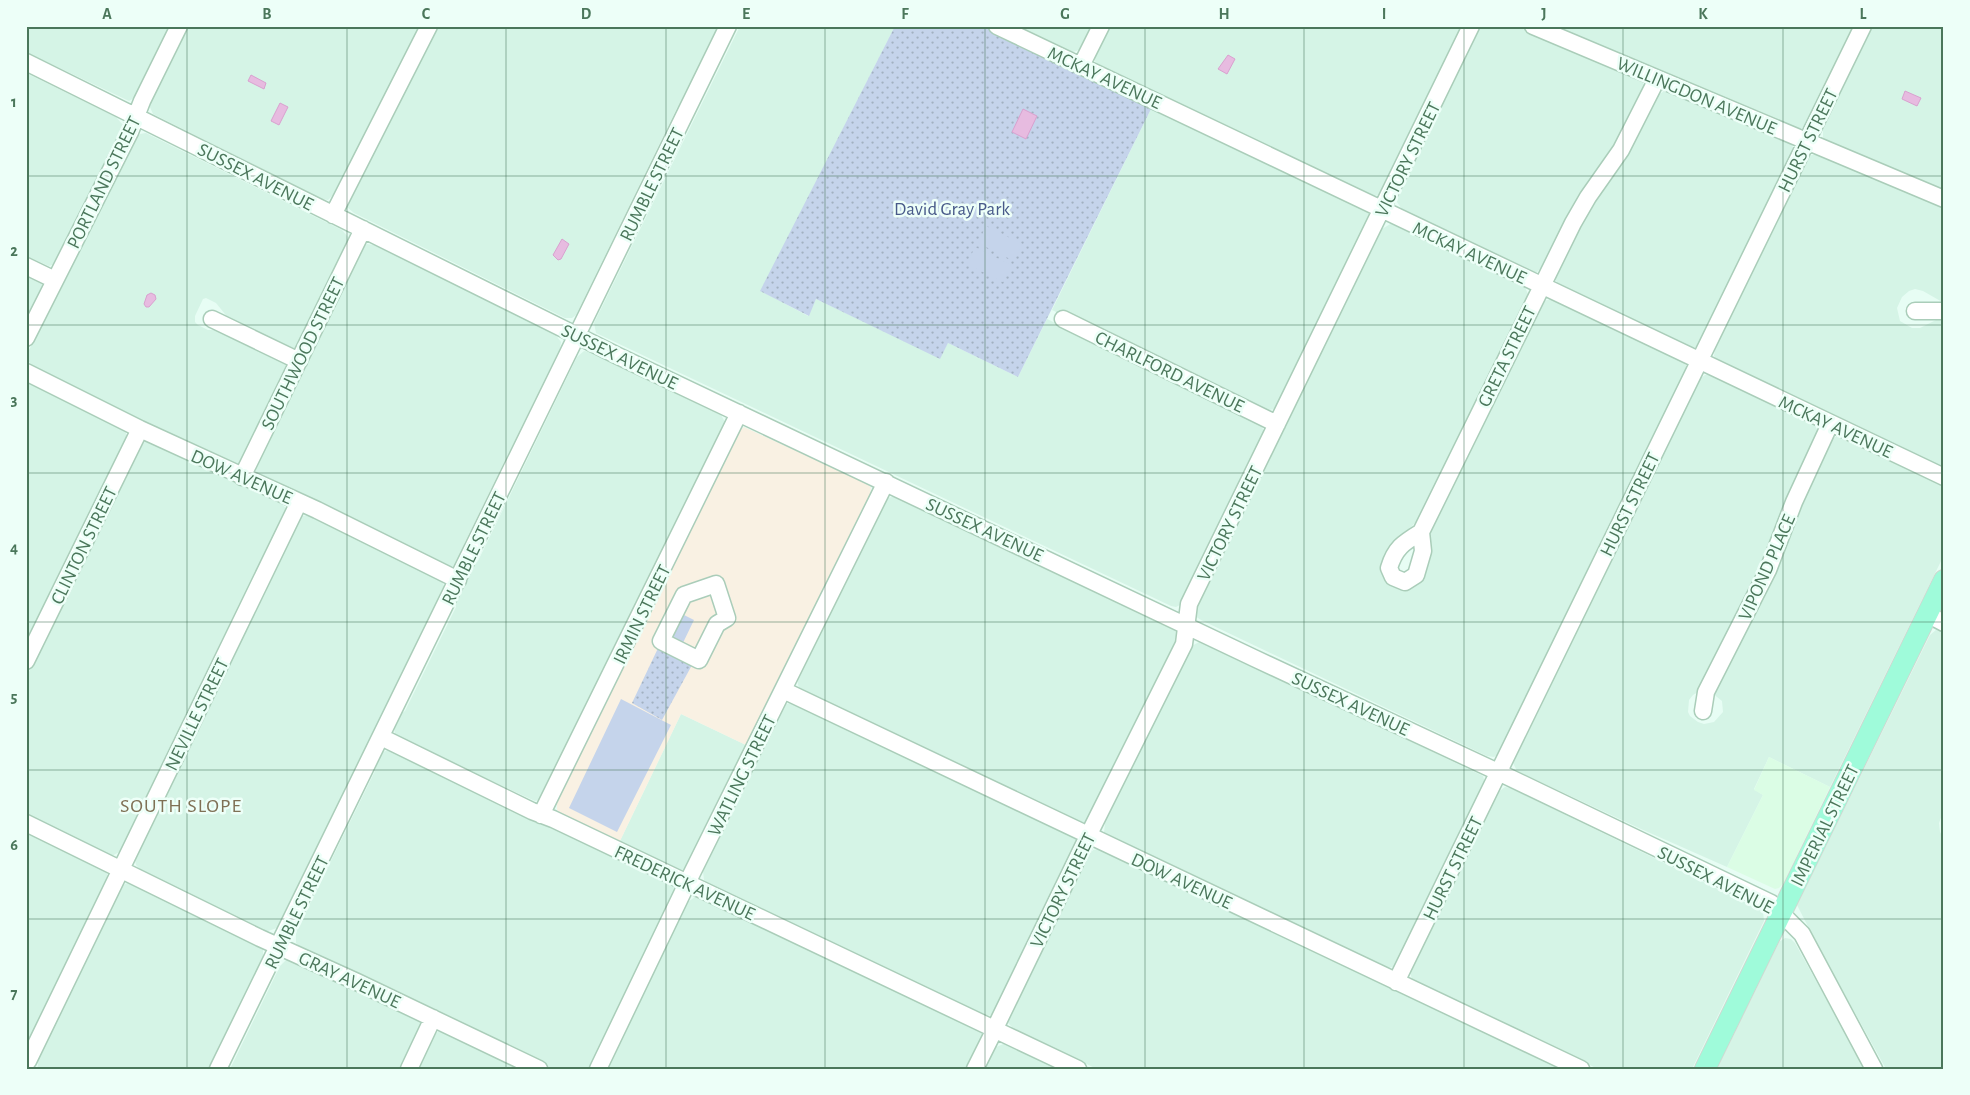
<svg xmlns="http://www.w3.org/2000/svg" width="1970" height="1095" font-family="'Alegreya Sans',sans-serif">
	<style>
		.residential { fill: #d5f4e6 }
		.commercial { fill: #dbfde5 }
		.education { fill: #f9f1e3 }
		.park { fill: url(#park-dots) }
		.pitch { fill: #c5d4eb }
		.water { fill: #e7bbe0; stroke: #d9a1cf }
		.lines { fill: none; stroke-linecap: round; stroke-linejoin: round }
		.minor-casing { stroke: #aacdb9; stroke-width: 19 }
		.major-casing { stroke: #cdd9d1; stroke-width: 22 }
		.minor { stroke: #fff; stroke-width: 16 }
		.major { stroke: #9ffbda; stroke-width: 20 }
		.grid { fill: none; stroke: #4b775b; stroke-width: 1; stroke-opacity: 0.55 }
		.labels { text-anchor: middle; stroke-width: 5; stroke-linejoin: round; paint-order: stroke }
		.street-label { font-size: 19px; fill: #4b775b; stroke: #edfff8 }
		.park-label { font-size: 19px; fill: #485a89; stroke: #edfff8 }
		.neighbourhood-label { font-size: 20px; letter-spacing: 1px; fill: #7f7155; stroke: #edfff8 }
		.neatline { fill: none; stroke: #4b775b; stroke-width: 2 }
		.grid-label { font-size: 16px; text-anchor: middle; font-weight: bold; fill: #4b775b }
	</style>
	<defs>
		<pattern id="park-dots" width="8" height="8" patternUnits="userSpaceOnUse" patternTransform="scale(1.25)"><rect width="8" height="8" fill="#c5d4eb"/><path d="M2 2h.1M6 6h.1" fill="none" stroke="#a2b1c1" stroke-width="1.8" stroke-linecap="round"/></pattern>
	</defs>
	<rect width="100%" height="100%" fill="#e7fdf4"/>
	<path class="residential" d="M26,26H173L136,97L129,101L26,52Z
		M185,26H423L337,191L328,200L322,199L153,114L149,105Z
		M435,26H721L681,105L677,108L576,315L572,318H565L354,213L348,208L347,204Z
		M740,26H895L761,291L808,316L816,299L940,358L948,343L1018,377L1047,319L1260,422L1264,432L1180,605L1176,607L1171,606L596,333L594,323Z
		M1016,26H1095L1082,49L1073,52Z
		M1106,26H1465L1380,195L1374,196L1100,67L1095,61L1096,48Z
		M1477,26H1516L1638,78L1644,84V88L1618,141L1557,238L1543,266L1537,272H1531L1403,211L1397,202V192Z
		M1553,26H1857L1806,127L1797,129Z
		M1873,26H1944V191L1828,142L1823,138V128Z
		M26,73L116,117L123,125V129L55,264L49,266L26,256Z
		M1666,90L1790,142L1795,151L1698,346L1693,348L1559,286L1555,279L1585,218L1631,147L1658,95Z
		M1152,107L1368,212L1370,214V217L1275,409L1269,410L1255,406L1052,310Z
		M146,133L342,230L348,237L337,272L297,350H293L229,319L216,303L206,298L203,299L195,316V322L198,325L208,330H225L289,364L240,463L237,465L229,464L33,367L27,359L28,352L136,138L140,134Z
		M1817,154L1944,206V303L1923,291L1915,289L1909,291L1902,297L1897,308L1900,321L1912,328H1920L1936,320H1944V469L1717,360L1714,356L1715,348L1808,156Z
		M1392,223L1524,285L1528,294L1526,306L1423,514L1393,547L1389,581L1425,565L1431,532L1448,488L1543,301L1552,299L1683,361L1687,367V372L1500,753L1494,757L1487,756L1201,620L1195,616V609L1281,429L1291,414L1382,229Z
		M367,244L374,245L555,334L561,342L560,348L464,544V549L457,564L451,567L257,474L256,471V466L363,246Z
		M26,272L41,281L43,289L26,324Z
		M584,351L591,352L721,415L725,422L539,800L535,801L399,738L395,734L394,728L400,714L405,711L456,607V601L474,564L478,561L577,357Z
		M1710,374L1814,424L1818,431L1775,541L1703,689L1693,695L1689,700L1688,712L1690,716L1698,722L1704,724L1714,722L1723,712L1722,701L1712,693L1803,494L1833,438L1839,436L1844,438L1944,485V555L1830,787L1769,757L1754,789L1763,795L1727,867L1641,829L1517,771L1513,763L1698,380L1705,375Z
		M26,378L125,430L127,437L26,645Z
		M146,441L152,442L223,477L277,500L287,509L123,850L110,857L26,816V678L140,446Z
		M892,497H897L1173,628L1177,632L1178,637L1086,822L1080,823L799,689L797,679L887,498Z
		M309,515L442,581L445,588L439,602L435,605L381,715V720L364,754L361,756L277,928L265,932L141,870L136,865L135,860L300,520L302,516Z
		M1936,630L1944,632V810L1939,823L1940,832L1944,839V1069H1886L1819,948L1797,905L1930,635Z
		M1199,642L1205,643L1483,776L1485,783L1396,966L1393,967L1387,968L1107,836L1104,832L1106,815L1190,647Z
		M791,703L1072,836L1076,839L1077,842L993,1015L985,1016L708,884L704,880L703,871L782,709L786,704Z
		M681,714L748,746L686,869L682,870L619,843Z
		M388,750L393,751L670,882L674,886L676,891L590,1069H553L300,947L296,943V932L375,771L376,765L383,752Z
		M1505,787L1510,788L1763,911L1764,921L1692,1069H1598L1412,980L1410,971L1497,793Z
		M26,828L106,870L108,878L26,1049Z
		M1098,849H1101L1564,1069H1097L1015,1030L1008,1023L1010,1015L1090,854L1093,850Z
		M129,882L262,947L263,950V957L208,1069H37L38,1065L37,1061L121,886Z
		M696,896L975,1028L982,1033V1039L968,1069H606L688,902Z
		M1785,938L1791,939L1795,943L1865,1069H1717L1779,942Z
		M287,959H290L420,1020L422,1024L404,1069H230L280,966Z
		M441,1030L527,1069H415L433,1035Z
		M1006,1043L1063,1069H984L996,1047Z"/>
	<path class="commercial" d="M1769,757L1830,787L1783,884L1779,888L1775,889L1727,867L1763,795L1754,790Z"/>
	<path class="education" d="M744,427L868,484L871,488L870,495L748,746L681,714L619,843L560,813L557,810V803L738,432Z"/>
	<path class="park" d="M895,26H981L1152,107L1018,377L948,343L940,359L816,299L809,316L760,291Z
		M660,644L692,665L662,720L632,703Z"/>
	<path class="pitch" d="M986,226L1022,244L1014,261L978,243Z
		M975,247L1011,265L1003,282L967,264Z
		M676,611L694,620L680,649L661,641Z
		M621,699L671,725L617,832L569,808Z"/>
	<path class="water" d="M1228,55L1235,59L1227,74L1218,69Z
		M251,75L266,83L264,89L248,81Z
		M1905,91L1921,98L1917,106L1902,99Z
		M280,103L288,107L279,125L271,121Z
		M1023,109L1037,116L1026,139L1012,132Z
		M562,239L569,244L561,259L558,260L553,255Z
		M151,293L155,295L156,299L149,307H146L144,304L147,295Z"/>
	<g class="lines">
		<g class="minor-casing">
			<path id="minor" d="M997,26L1944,477
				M1533,26L1944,199
				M26,62L618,356L1256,659L1498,772L1771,903L1802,934L1874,1069
				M1081,66L1101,26
				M333,215L429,26
				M26,266L55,280
				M1915,311H1944
				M212,319L299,361
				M1063,319L1277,424
				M26,338L130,132L142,101L179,26
				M26,372L140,429L317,510L458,580
				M242,477L363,229
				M1421,532L1423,551L1416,575L1405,582L1393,577L1389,568C1395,548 1403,543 1421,532L1573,223L1588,197L1621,150L1657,79
				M716,584L727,618L717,624L699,660L661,641L684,595Z
				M1927,614L1944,623
				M26,661L140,429
				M783,690L1581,1069
				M1703,711L1706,692L1768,570L1794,502L1830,424
				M381,737L532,811L553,819L988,1026
				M541,815L739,413
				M26,823L260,938L357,982L539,1069
				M1396,982L1863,26
				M998,1022L1093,826L1184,644L1189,604L1471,26
				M1002,1033L1078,1069
				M28,1061L299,502
				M218,1069L728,26
				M409,1069L433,1018
				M598,1069L692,873L886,482
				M975,1069L992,1035"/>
		</g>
		<g class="major-casing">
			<path id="major" d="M1705,1069L1944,580"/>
		</g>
		<use href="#minor" class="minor"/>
		<use href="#major" class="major"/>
	</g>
	<path class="grid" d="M187,26V1069M347,26V1069M506,26V1069M666,26V1069M825,26V1069M985,26V1069M1145,26V1069M1304,26V1069M1464,26V1069M1623,26V1069M1783,26V1069M26,176H1944M26,325H1944M26,473H1944M26,622H1944M26,770H1944M26,919H1944"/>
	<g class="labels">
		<g class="street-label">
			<text transform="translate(1105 77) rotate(25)" y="7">MCKAY AVENUE</text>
			<text transform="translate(1697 95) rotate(23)" y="7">WILLINGDON AVENUE</text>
			<text transform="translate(1807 140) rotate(-64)" y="7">HURST STREET</text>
			<text transform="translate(1407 159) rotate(-64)" y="7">VICTORY STREET</text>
			<text transform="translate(256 176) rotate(27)" y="7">SUSSEX AVENUE</text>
			<text transform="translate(103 182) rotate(-64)" y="7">PORTLAND STREET</text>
			<text transform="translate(651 184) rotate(-64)" y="7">RUMBLE STREET</text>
			<text transform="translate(1470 252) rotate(25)" y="7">MCKAY AVENUE</text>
			<text transform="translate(302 353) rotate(-64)" y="7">SOUTHWOOD STREET</text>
			<text transform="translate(620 356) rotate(26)" y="7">SUSSEX AVENUE</text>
			<text transform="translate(1506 356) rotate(-64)" y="7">GRETA STREET</text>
			<text transform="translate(1170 371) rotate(26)" y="7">CHARLFORD AVENUE</text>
			<text transform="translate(1836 426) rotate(25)" y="7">MCKAY AVENUE</text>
			<text transform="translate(242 476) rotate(24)" y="7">DOW AVENUE</text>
			<text transform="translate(1629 504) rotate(-64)" y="7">HURST STREET</text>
			<text transform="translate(1229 523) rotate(-64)" y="7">VICTORY STREET</text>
			<text transform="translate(985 529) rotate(25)" y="7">SUSSEX AVENUE</text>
			<text transform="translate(83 545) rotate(-64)" y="7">CLINTON STREET</text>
			<text transform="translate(473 548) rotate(-64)" y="7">RUMBLE STREET</text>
			<text transform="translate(1766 567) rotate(-66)" y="7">VIPOND PLACE</text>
			<text transform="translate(641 614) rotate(-64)" y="7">IRMIN STREET</text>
			<text transform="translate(1351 703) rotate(25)" y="7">SUSSEX AVENUE</text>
			<text transform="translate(196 714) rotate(-64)" y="7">NEVILLE STREET</text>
			<text transform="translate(741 775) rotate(-64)" y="7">WATLING STREET</text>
			<text transform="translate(1824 825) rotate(-64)" y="7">IMPERIAL STREET</text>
			<text transform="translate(1452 868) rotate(-64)" y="7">HURST STREET</text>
			<text transform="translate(1716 879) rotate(27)" y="7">SUSSEX AVENUE</text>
			<text transform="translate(1182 880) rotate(25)" y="7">DOW AVENUE</text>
			<text transform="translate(685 882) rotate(25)" y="7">FREDERICK AVENUE</text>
			<text transform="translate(1062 890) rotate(-64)" y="7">VICTORY STREET</text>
			<text transform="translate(296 912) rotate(-64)" y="7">RUMBLE STREET</text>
			<text transform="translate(350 979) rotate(25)" y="7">GRAY AVENUE</text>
		</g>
		<g class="park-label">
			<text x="952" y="215">David Gray Park</text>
		</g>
		<g class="neighbourhood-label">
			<text x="181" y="812">SOUTH SLOPE</text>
		</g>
	</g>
	<rect width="1970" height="1095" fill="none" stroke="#edfff8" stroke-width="55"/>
	<rect x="28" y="28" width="1914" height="1040" class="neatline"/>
	<g class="grid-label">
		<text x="107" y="19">A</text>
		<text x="267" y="19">B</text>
		<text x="426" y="19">C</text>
		<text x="586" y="19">D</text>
		<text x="746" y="19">E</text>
		<text x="905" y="19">F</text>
		<text x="1065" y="19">G</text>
		<text x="1224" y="19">H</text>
		<text x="1384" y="19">I</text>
		<text x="1544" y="19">J</text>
		<text x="1703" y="19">K</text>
		<text x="1863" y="19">L</text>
		<text x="14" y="107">1</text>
		<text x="14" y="256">2</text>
		<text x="14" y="405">3</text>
		<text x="14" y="553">4</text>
		<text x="14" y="702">5</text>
		<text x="14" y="850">6</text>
		<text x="14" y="999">7</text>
	</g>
</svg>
